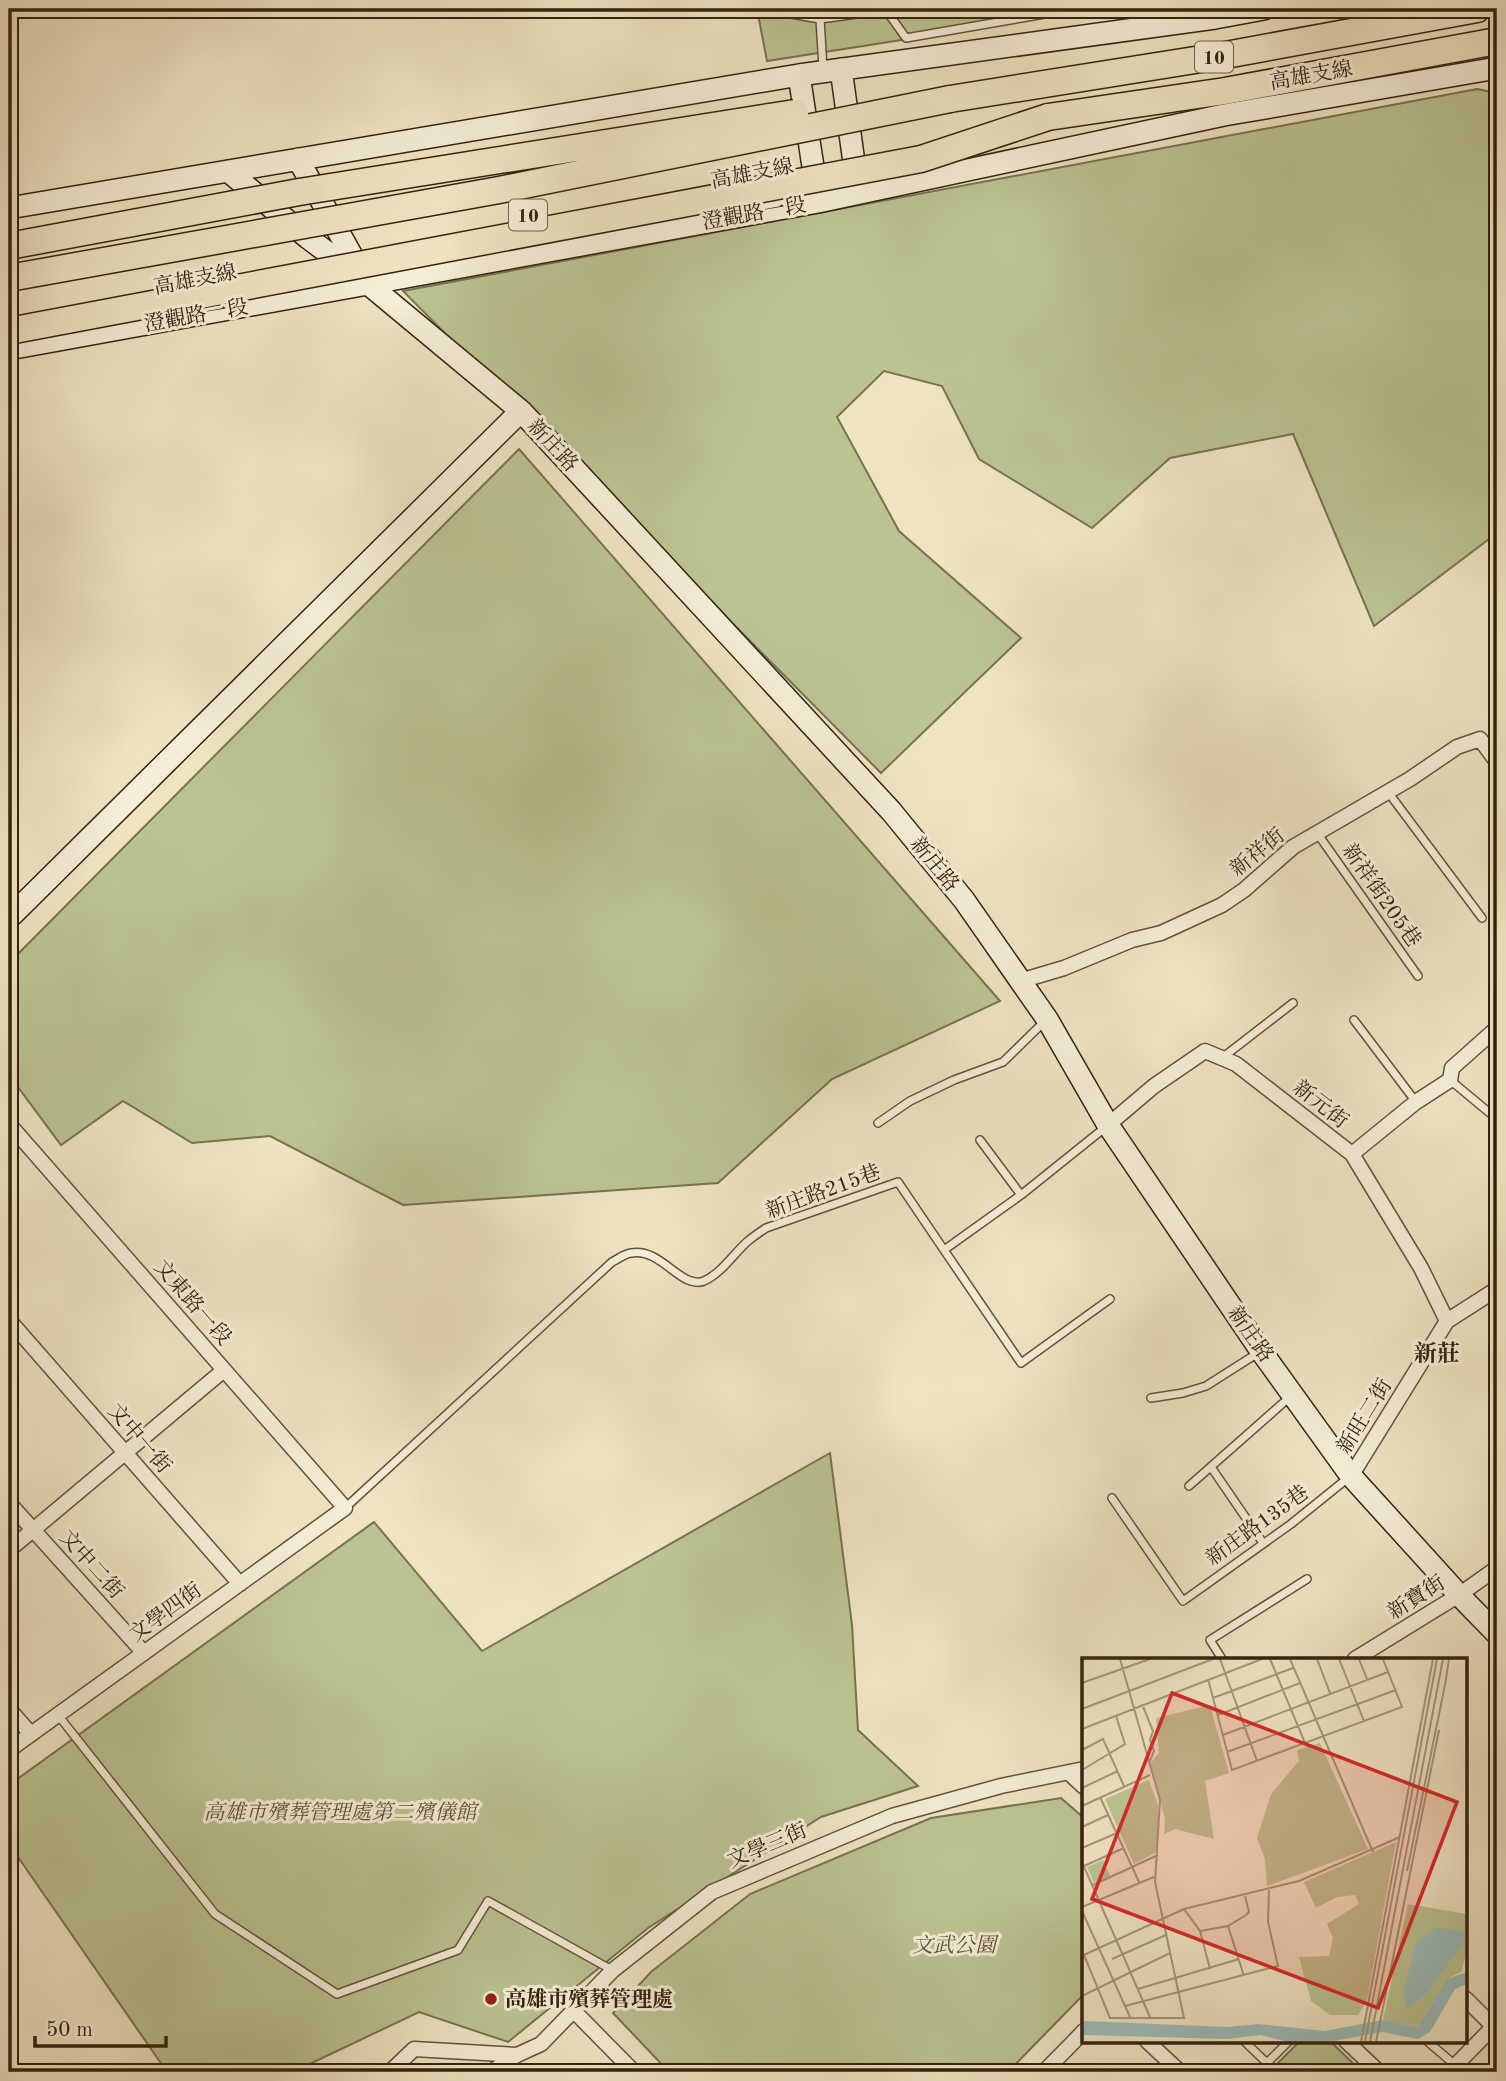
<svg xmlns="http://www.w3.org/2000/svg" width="1506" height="2081" font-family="'Old Standard TT','Noto Serif TC',serif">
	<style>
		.green { fill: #bbc392; stroke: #777250; stroke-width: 2 }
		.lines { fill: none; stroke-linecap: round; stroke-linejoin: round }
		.lane-casing { stroke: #62523b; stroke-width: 10 }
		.street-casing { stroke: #62523b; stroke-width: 17 }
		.secondary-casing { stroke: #33220e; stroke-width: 24 }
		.highway-casing { stroke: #33220e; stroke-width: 29 }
		.lane { stroke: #f5edd7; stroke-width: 7 }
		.street { stroke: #f5edd7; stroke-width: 14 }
		.secondary { stroke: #f5edd7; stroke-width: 21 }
		.highway { stroke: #efe3c2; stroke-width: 26 }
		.highway-bridge-casing { stroke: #33220e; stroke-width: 29; stroke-linecap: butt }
		.highway-bridge { stroke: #efe3c2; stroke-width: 26 }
		.poi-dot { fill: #8f2418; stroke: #f5edd7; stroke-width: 2.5 }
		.labels { text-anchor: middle; stroke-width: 6; stroke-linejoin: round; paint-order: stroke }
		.shield { fill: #f5edd7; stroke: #6d5f4a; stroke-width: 2 }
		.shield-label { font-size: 19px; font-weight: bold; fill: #33220e }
		.street-label { font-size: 21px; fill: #33220e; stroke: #f5edd7 }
		.park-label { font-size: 21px; font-style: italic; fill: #5c5236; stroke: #f5edd7 }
		.poi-label { font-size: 21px; font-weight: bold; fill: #33220e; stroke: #f5edd7; text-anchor: start }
		.neighbourhood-label { font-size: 23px; font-weight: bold; fill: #33220e; stroke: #f5edd7 }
		.inset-road { fill: none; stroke: #a4967a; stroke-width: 2 }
		.view { fill: #d62828; fill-opacity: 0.15; stroke: #d62828; stroke-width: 3.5 }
		.inset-edge { fill: none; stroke: #33220e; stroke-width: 3.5 }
	</style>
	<rect width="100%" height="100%" fill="#efe3c2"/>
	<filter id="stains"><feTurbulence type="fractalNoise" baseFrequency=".00286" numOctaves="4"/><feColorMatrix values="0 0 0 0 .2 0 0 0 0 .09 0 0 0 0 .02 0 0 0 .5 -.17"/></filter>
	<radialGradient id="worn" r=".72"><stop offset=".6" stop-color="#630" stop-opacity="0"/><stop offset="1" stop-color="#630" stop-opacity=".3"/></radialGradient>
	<path class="green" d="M757,9H1099L767,61Z
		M1477,89L1497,93V533L1374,626L1293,434L1170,458L1092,528L979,459L942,386L884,371L837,417L899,531L1021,638L881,773L403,291Z
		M519,449L1000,1001L832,1079L718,1183L403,1205L270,1136L192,1143L123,1101L61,1145L9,1075V963Z
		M830,1453L852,1625L858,1730L918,1786L821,1817L648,1928L508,2042L419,2012L293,2072H167L9,1844V1785L374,1522L482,1651Z
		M1061,1798L1084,1818V1994L1008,2072H669L613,2013L651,1972L750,1894L931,1818Z
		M1300,2041H1330L1362,2072H1269Z"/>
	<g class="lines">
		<g class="lane-casing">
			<path id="lane" d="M778,9L779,12L820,19L823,68
				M820,19L886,10L906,38L1074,9
				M1388,792L1482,918
				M1317,833L1418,976
				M1354,1020L1416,1102
				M1222,1058L1293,1003
				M1450,1080L1497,1119
				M878,1123L910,1101L954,1080L1003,1062L1046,1020
				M980,1140L1021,1195
				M944,1250L1021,1363L1110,1299
				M1151,1398L1183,1393L1206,1386L1258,1353
				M1211,1467L1263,1543
				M1189,1486L1291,1396
				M1112,1498L1183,1601L1291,1524L1348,1478
				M345,1508L612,1262C618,1259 624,1254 631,1253C661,1247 681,1290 704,1281C722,1273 734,1253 748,1241C754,1236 760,1232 766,1228L898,1182L944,1250L1021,1195L1107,1126
				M1222,1659L1210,1640L1307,1579
				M58,1715L215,1914L337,1994L458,1950L488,1901L612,1970
				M1244,2041L1267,2063
				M1427,2041L1455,2065
				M1156,2072L1168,2061
				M1258,2072L1289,2041"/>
		</g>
		<g class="street-casing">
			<path id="street" d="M1020,981L1064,968L1132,940L1161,933L1222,905L1244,890L1293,847L1410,779L1457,747L1480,739L1497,762
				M9,1124L345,1508L9,1750
				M1108,1125L1154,1086L1205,1051L1236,1064L1352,1154L1421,1268L1447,1321
				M1352,1154L1416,1102L1450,1080L1452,1068L1497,1028
				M9,1320L240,1584
				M1351,1476L1447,1321L1497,1289
				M9,1503L144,1653
				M9,1550L224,1370
				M1355,1659L1459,1595L1497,1568
				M9,1709L31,1734
				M1069,1773L1084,1787
				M1466,1999L1497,2030
				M574,2011L634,2072
				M1147,2041L1180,2072
				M1346,2041L1379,2072
				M390,2072L414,2049L517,2055
				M491,2072L517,2055L541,2044L612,1971L712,1892L892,1816L1001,1786L1084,1769
				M1044,2072L1084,2031
				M1449,2072L1497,2023"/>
		</g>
		<g class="secondary-casing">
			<path id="secondary" d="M841,69L857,184
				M799,75L817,193
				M298,159L367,283L521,411L891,811L964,900L1047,1019L1108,1125L1261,1351L1351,1476L1459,1595L1497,1634
				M228,171L308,238L355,273
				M9,208L799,75L1215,18L1264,9
				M9,349L818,202L1224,115L1497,68
				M9,918L521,411"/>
		</g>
		<g class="highway-casing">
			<path id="highway" d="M950,99L1220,56L1477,9
				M1048,117L1225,91L1497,41"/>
		</g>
		<use href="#lane" class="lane"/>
		<use href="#street" class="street"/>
		<use href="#secondary" class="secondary"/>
		<use href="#highway" class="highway"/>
		<g class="highway-bridge-casing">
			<path id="highway-bridge" d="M9,246L299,192L795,113
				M9,278L499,190L950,99
				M9,331L921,159L1048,117"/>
		</g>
		<use href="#highway-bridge" class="highway-bridge"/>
	</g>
	<circle class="poi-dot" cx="491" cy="1999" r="7"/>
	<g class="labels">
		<g class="shield">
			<rect x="1195" y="41.5" width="38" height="31" rx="5"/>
			<rect x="509" y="199.5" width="38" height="31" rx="5"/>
		</g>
		<g class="shield-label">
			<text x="1214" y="64">10</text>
			<text x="528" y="222">10</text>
		</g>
		<g class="street-label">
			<text transform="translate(1311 75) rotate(-10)" y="7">高雄支線</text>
			<text transform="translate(752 173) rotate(-11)" y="7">高雄支線</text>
			<text transform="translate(754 213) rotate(-10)" y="7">澄觀路一段</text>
			<text transform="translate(195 279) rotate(-11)" y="7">高雄支線</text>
			<text transform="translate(196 315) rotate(-10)" y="7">澄觀路一段</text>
			<text transform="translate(553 445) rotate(47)" y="7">新庄路</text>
			<text transform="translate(1257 852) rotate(-39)" y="7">新祥街</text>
			<text transform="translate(935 864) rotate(51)" y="7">新庄路</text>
			<text transform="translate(1382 895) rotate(55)" y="7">新祥街205巷</text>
			<text transform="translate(1321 1104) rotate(38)" y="7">新元街</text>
			<text transform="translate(823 1191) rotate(-20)" y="7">新庄路215巷</text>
			<text transform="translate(193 1302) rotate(49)" y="7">文東路一段</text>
			<text transform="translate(1251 1334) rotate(55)" y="7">新庄路</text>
			<text transform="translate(1364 1416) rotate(-58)" y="7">新旺二街</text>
			<text transform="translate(140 1438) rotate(49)" y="7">文中一街</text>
			<text transform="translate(1257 1525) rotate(-36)" y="7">新庄路135巷</text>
			<text transform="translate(92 1564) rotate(48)" y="7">文中二街</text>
			<text transform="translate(1416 1597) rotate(-32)" y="7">新寶街</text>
			<text transform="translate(165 1612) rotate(-36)" y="7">文學四街</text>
			<text transform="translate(767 1845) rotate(-23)" y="7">文學三街</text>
		</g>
		<g class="park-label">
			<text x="340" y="1819">高雄市殯葬管理處第二殯儀館</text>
			<text x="954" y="1952">文武公園</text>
		</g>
		<g class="poi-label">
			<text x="505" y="2006">高雄市殯葬管理處</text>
		</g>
		<g class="neighbourhood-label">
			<text x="1437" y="1361">新莊</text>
		</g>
	</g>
	<g transform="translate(1082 1658)">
		<rect width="385" height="385" fill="#efe3c2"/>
		<path d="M128,47L147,115L123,123L132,181L93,171L82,176L83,161L68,106L77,95L74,60ZM238,85L286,191L185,228L183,201L175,180L189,136L217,103L215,92ZM67,122L76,147L77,176L73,195L52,206L23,141ZM314,184L285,342L276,357H248L229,343L217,299L247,298L251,280L245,266L277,246L273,237L255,239L234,250L222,224ZM21,202L28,218L12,225L5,209ZM326,246L385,256V293L379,314L365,321L335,369L301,362Z" fill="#bbc392"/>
		<path d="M354,269L385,275V279L347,333L325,351L321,337L334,284ZM385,314V326L373,331L348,374L336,381L300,374L246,384H206L179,377L146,381L0,377L2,363L145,369L176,366L243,373L301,362L335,369L365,321Z" fill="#9cbdbb"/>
		<path class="inset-road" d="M138,1L175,103M188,1L223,85M208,1L291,194M235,1L248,35M257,1L282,63M277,1L285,21M126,21L150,112L320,49L301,1M0,25L68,1M363,27L367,1M131,40L211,10M60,46L71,73L68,82L72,93L67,105M0,51L131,1M136,57L218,25M0,71L180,1M141,77L306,14M0,92L21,81L42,128M145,94L314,32M0,112L43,86L34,58M0,130L36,113M18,139L57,224M0,148L68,117M0,169L26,157M0,190L35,175M0,204L68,359M2,208L42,190M325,213L363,27M11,227L76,197M0,249L72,219M102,251L118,273L128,311M0,253L48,359M146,268L162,318M118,273L146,268L164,257L167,254L163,238M2,297L28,360H102L73,224L78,142L38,1M2,297L102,251L217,223L318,179M30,301L84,277M56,331L157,301M0,338L88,295M43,348L196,308L186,264L187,232M279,384L351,1M283,384L355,1M288,384L361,1M294,384L357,72"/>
		<path class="view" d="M90,35L375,144L296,350L10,241Z"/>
		<rect width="385" height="385" class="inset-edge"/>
	</g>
	<rect width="1506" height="2081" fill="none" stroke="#efe3c2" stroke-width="35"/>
	<rect x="10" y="10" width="1485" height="2060" fill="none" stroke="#33220e" stroke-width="3.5"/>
	<rect x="18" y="18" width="1471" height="2046" fill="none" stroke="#33220e" stroke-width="2"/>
	<path d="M35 2036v10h131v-10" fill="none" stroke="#33220e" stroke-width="3.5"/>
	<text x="46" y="2036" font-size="21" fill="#33220e" stroke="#f5edd7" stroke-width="5" paint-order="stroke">50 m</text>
	<rect width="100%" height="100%" filter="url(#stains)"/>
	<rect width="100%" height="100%" fill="url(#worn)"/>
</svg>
